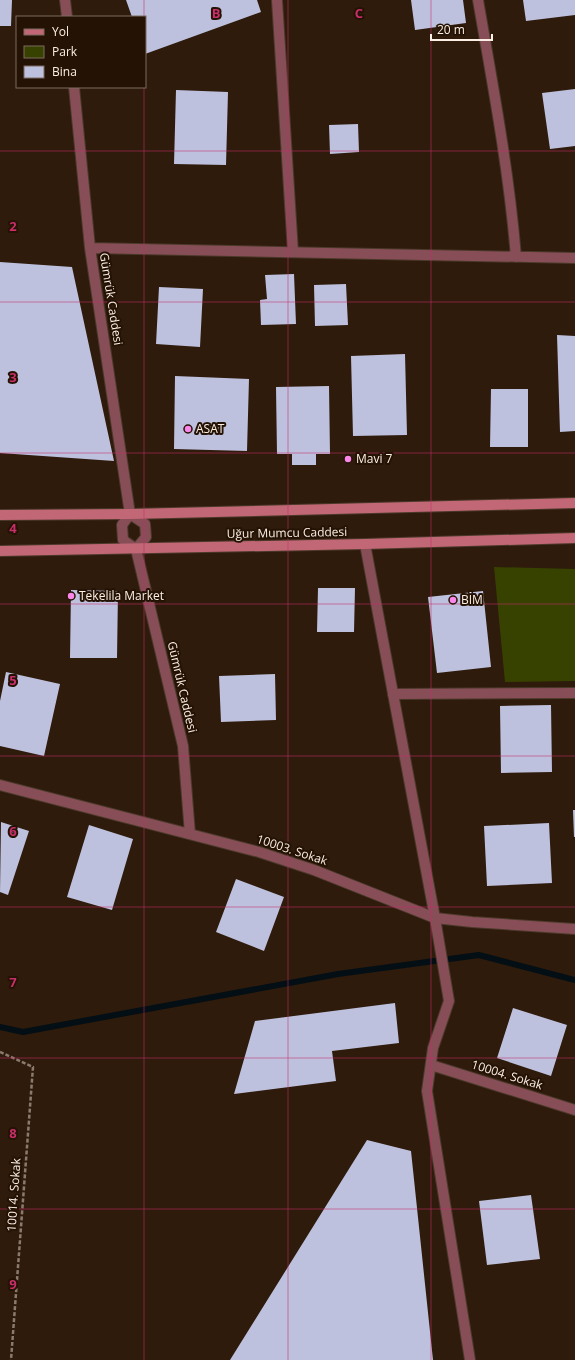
<svg xmlns="http://www.w3.org/2000/svg" width="575" height="1360" font-family="'Open Sans',sans-serif">
	<style>
		.green { fill: #374200 }
		.lines { fill: none; stroke-linecap: round; stroke-linejoin: round }
		.stream { stroke: #030f14; stroke-width: 6 }
		.building { fill: #bec1dd }
		.lane-casing { stroke: #4b392a; stroke-width: 12 }
		.street-casing { stroke: #4b392a; stroke-width: 12 }
		.secondary-casing { stroke: #4b392a; stroke-width: 12 }
		.path { stroke: #8b7b6e; stroke-width: 2.5; stroke-dasharray: 4 2; stroke-linecap: butt }
		.lane { stroke: #874e57; stroke-width: 10 }
		.street { stroke: #874e57; stroke-width: 10 }
		.secondary { stroke: #c26776; stroke-width: 10 }
		.grid { fill: none; stroke: #c82e69; stroke-width: 1; stroke-opacity: 0.55 }
		.poi-dot { fill: #fa87e7; stroke: #241204; stroke-width: 1.5 }
		.labels { text-anchor: middle; stroke-width: 4; stroke-linejoin: round; paint-order: stroke }
		.street-label { font-size: 12px; fill: #fcefe5; stroke: #241204 }
		.poi-label { font-size: 12px; fill: #fcefe5; stroke: #241204; text-anchor: start }
		.grid-label { font-size: 13px; text-anchor: middle; font-weight: bold; fill: #c82e69; stroke: #241204; stroke-width: 4; stroke-linejoin: round; paint-order: stroke }
	</style>
	<rect width="100%" height="100%" fill="#2e1b0c"/>
	<path class="green" d="M494,567L575,569V681L505,682Z"/>
	<g class="lines">
		<path class="stream" d="M0,1027L23,1032L338,974L479,955L575,980"/>
	</g>
	<path class="building" d="M0,0H12L11,26H0Z
		M126,0H257L261,12L145,54V17H132Z
		M411,0H463L466,23L415,30Z
		M523,0H575V15L526,21Z
		M575,89V146L550,149L542,93Z
		M176,90L228,92L226,165L174,164Z
		M358,124L359,152L330,154L329,125Z
		M0,262L72,267L114,461L0,453Z
		M294,274L296,324L261,325L260,300L267,299L265,275Z
		M346,284L348,325L315,326L314,285Z
		M159,287L203,289L200,347L156,344Z
		M557,335L575,336V431L560,432Z
		M405,354L407,435L353,436L351,356Z
		M175,376L249,379L247,451L174,449Z
		M329,386L330,454H316V465H292V454H277L276,387Z
		M491,389H528V447H490Z
		M318,588H355L354,632H317Z
		M71,590L118,591L117,658H70Z
		M483,591L491,667L437,673L428,597Z
		M6,672L60,684L44,756L0,746V701Z
		M275,674L276,720L221,722L219,676Z
		M551,705L552,772L501,773L500,706Z
		M573,810H575V837H574Z
		M1,822L29,831L8,895L0,892Z
		M549,823L552,883L487,886L484,826Z
		M89,825L133,839L112,910L67,897Z
		M236,879L284,897L264,951L216,932Z
		M395,1003L399,1043L332,1051L336,1081L234,1094L255,1021Z
		M513,1008L567,1025L551,1076L497,1058Z
		M367,1140L411,1151L433,1360H230Z
		M531,1195L540,1259L487,1265L479,1201Z"/>
	<g class="lines">
		<g class="lane-casing">
			<path id="lane" d="M277,0L293,252
				M393,694L575,693"/>
		</g>
		<g class="street-casing">
			<path id="street" d="M65,0L67,17
				M478,0C493,86 509,171 516,257
				M74,87L90,248L130,514L122,525L123,540L136,549L146,537L145,524L130,514
				M90,248L575,258
				M365,544L435,918L449,1001L433,1048L427,1091L470,1360
				M136,549L183,746L190,834
				M0,785L259,852L314,870L435,918L472,922L575,929
				M431,1065L575,1110"/>
		</g>
		<g class="secondary-casing">
			<path id="secondary" d="M0,515L130,514L575,503
				M0,551L365,544L575,538"/>
		</g>
		<path class="path" d="M0,1052L33,1067L11,1360"/>
		<use href="#lane" class="lane"/>
		<use href="#street" class="street"/>
		<use href="#secondary" class="secondary"/>
	</g>
	<path class="grid" d="M144,0V17M288,0V1360M431,0V1360M144,87V1360M0,151H575M0,302H575M0,453H575M0,604H575M0,756H575M0,907H575M0,1058H575M0,1209H575"/>
	<g class="poi-dot">
		<circle cx="188" cy="429" r="4"/>
		<circle cx="348" cy="459" r="4"/>
		<circle cx="71" cy="596" r="4"/>
		<circle cx="453" cy="600" r="4"/>
	</g>
	<g class="labels">
		<g class="street-label">
			<text transform="translate(111 299) rotate(81)" y="4">Gümrük Caddesi</text>
			<text transform="translate(287 533) rotate(-1)" y="4">Uğur Mumcu Caddesi</text>
			<text transform="translate(182 687) rotate(77)" y="4">Gümrük Caddesi</text>
			<text transform="translate(292 850) rotate(18)" y="4">10003. Sokak</text>
			<text transform="translate(507 1075) rotate(17)" y="4">10004. Sokak</text>
			<text transform="translate(14 1195) rotate(-86)" y="4">10014. Sokak</text>
		</g>
		<g class="poi-label">
			<text x="196" y="433">ASAT</text>
			<text x="356" y="463">Mavi 7</text>
			<text x="79" y="600">Tekelila Market</text>
			<text x="461" y="604">BİM</text>
		</g>
	</g>
	<g class="grid-label">
		<text x="216" y="18">B</text>
		<text x="359" y="18">C</text>
		<text x="13" y="231">2</text>
		<text x="13" y="382">3</text>
		<text x="13" y="533">4</text>
		<text x="13" y="685">5</text>
		<text x="13" y="836">6</text>
		<text x="13" y="987">7</text>
		<text x="13" y="1138">8</text>
		<text x="13" y="1289">9</text>
	</g>
	<rect x="16" y="16" width="130" height="72" fill="#241204" stroke="#7a6a5e"/>
	<rect x="24" y="29" width="20" height="6" fill="#c26776" stroke="#7a6a5e"/>
	<text x="52" y="36" font-size="12" fill="#fcefe5">Yol</text>
	<rect x="24" y="46" width="20" height="12" fill="#374200" stroke="#7a6a5e"/>
	<text x="52" y="56" font-size="12" fill="#fcefe5">Park</text>
	<rect x="24" y="66" width="20" height="12" fill="#bec1dd" stroke="#7a6a5e"/>
	<text x="52" y="76" font-size="12" fill="#fcefe5">Bina</text>
	<path d="M431 34v6h61v-6" fill="none" stroke="#fcefe5" stroke-width="2"/>
	<text x="437" y="34" font-size="12" fill="#fcefe5" stroke="#241204" stroke-width="3" paint-order="stroke">20 m</text>
</svg>
